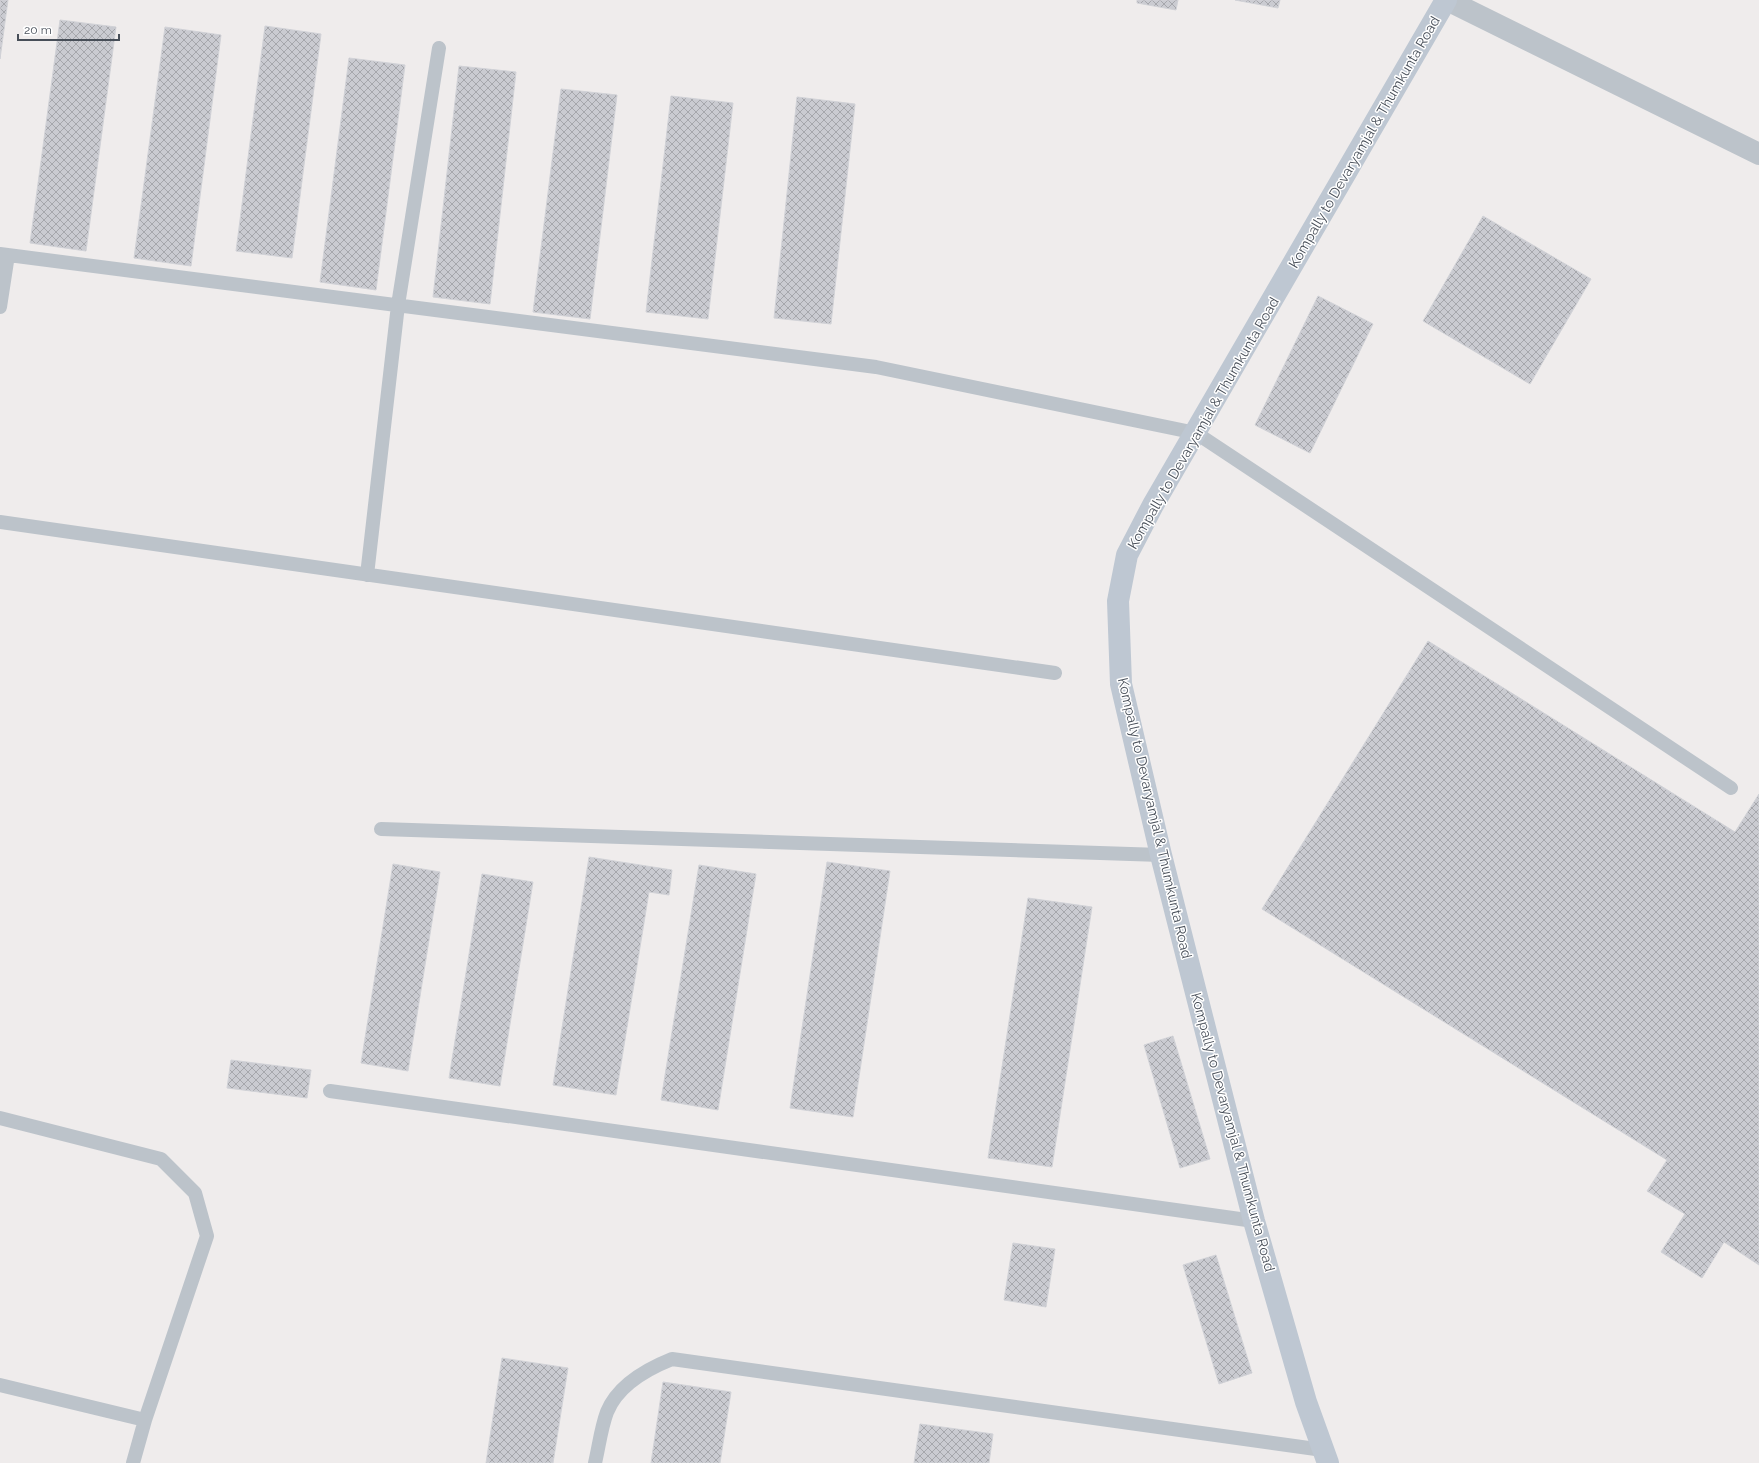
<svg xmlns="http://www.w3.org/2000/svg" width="1759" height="1463" font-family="Raleway,sans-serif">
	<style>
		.building { fill: url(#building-cross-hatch); stroke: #d1d2d7 }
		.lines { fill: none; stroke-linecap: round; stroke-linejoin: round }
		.service { stroke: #bcc3ca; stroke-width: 14 }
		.minor { stroke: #bcc3ca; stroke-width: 22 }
		.secondary { stroke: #bec7d2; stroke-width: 22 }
		.labels { text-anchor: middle; stroke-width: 3; stroke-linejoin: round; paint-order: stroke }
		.street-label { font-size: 14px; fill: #474e58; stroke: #fff }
	</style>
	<defs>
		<pattern id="building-cross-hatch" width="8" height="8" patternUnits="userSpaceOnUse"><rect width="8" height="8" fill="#cacbd1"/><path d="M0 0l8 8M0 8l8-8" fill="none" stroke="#a6a7ac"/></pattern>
	</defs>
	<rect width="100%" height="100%" fill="#efecec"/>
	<path class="building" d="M0,0H8L0,59Z
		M1137,0H1178L1176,10L1137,3Z
		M1235,0H1280L1278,8Z
		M60,20L116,27L86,251L30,243Z
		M265,26L321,34L292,258L236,251Z
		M165,27L221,35L191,266L134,258Z
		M349,58L405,65L376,290L320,282Z
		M459,66L516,72L490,304L433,297Z
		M561,89L617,95L590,319L533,312Z
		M671,96L733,103L708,319L646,312Z
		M797,97L855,104L831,324L774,318Z
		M1483,216L1591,279L1530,384L1423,321Z
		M1318,296L1373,324L1310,453L1255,425Z
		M1428,641L1735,832L1759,794V1265L1724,1242L1702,1278L1661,1252L1685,1214L1647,1191L1667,1160L1262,909Z
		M589,857L672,870L669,895L649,892L616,1095L553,1085Z
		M827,862L890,871L853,1117L790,1108Z
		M393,864L440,872L408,1071L361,1063Z
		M699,865L756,874L718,1110L661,1100Z
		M482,874L533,882L500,1086L449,1078Z
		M1028,898L1092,907L1052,1167L988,1158Z
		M1173,1036L1210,1159L1180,1168L1144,1045Z
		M231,1060L311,1070L307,1098L227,1088Z
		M1013,1243L1055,1249L1046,1307L1004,1300Z
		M1216,1255L1252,1373L1219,1384L1183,1265Z
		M502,1358L568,1368L553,1463H486Z
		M663,1382L731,1392L720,1463H651Z
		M920,1424L993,1434L989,1463H914Z"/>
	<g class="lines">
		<path class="service" d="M0,254L876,367L1196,433L1731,788
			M0,307L8,255
			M0,522L1055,673
			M367,575L398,305L439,48
			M381,829L1161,855
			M330,1091L1254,1221
			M0,1118L161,1159L195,1193L207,1236L145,1420
			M0,1385L145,1420L133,1463
			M595,1463C599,1446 601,1428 607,1412C618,1385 647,1369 672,1359L1323,1450"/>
		<path class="minor" d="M1447,0L1759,154"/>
		<path class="secondary" d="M1328,1463L1306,1402L1254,1221L1161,855L1121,684L1118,601L1127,555L1153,505L1446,0"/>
	</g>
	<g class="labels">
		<g class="street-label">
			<text transform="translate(1364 142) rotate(-60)" y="5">Kompally to Devaryamjal &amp; Thumkunta Road</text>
			<text transform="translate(1203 423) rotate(-60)" y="5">Kompally to Devaryamjal &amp; Thumkunta Road</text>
			<text transform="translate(1155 818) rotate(77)" y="5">Kompally to Devaryamjal &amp; Thumkunta Road</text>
			<text transform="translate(1233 1132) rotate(75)" y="5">Kompally to Devaryamjal &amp; Thumkunta Road</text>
		</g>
	</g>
	<path d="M18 34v6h101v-6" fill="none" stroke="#474e58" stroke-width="2"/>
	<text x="24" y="34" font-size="12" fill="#474e58" stroke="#ffffff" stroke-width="3" paint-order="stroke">20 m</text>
</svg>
